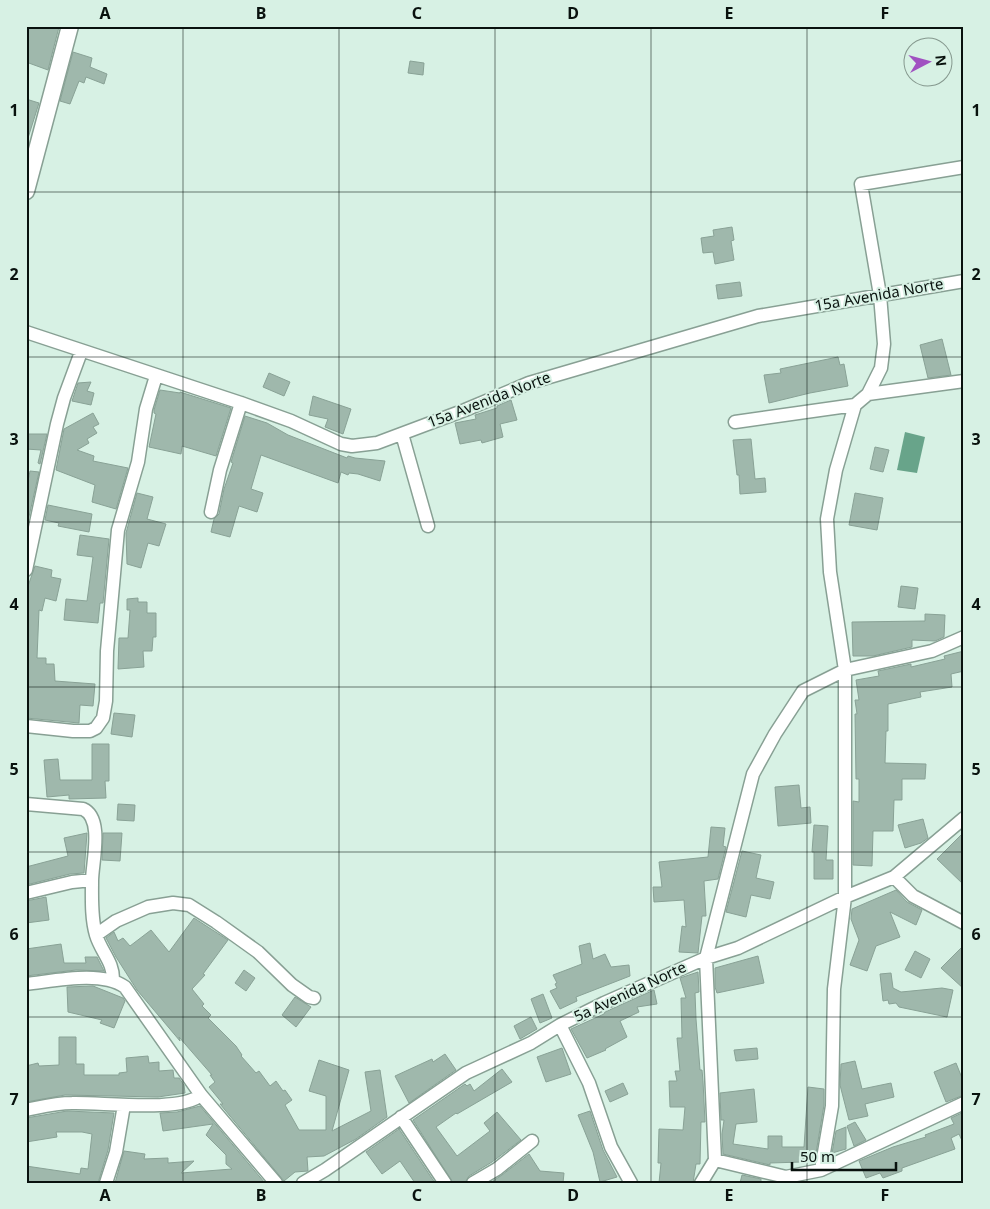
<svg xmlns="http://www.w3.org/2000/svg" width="990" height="1209" font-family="'Noto Sans',sans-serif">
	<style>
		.water { fill: #68a48a }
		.building { fill: #9fb8ac; stroke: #89a296 }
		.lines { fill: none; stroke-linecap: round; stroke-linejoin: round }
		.minor-casing { stroke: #88a094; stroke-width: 15 }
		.tertiary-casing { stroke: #88a094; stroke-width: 19 }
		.minor { stroke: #fff; stroke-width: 12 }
		.tertiary { stroke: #fff; stroke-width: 16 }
		.grid { fill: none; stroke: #09120e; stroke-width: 1; stroke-opacity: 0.55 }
		.labels { text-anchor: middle; stroke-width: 4; stroke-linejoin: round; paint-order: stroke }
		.street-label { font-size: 15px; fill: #09120e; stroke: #d7f1e4 }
		.neatline { fill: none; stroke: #09120e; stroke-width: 2 }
		.grid-label { font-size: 16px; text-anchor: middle; font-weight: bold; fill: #09120e }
	</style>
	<rect width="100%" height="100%" fill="#d7f1e4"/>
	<path class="water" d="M905,432L925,437L917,473L897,470Z"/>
	<path class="building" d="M26,26L59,27L48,70L26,62Z
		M73,52L92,58L90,67L107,74L104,84L86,77L84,83L79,81L70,104L60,101Z
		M410,61L424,63L423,75L408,73Z
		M26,99L39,103L28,138H26Z
		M732,227L734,240L731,241L734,260L715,264L713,252L703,253L701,238L714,236L713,230Z
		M740,282L742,296L718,299L716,285Z
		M942,339L951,375L928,378L920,345Z
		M838,357L840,365L844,364L848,386L810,393L769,403L764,375L781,373L780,369Z
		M269,373L290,382L284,396L263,387Z
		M91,382L87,391L94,393L91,405L72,401L78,383Z
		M160,390L180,393V392L231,408L216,456L182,446L181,454L149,447L156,414L154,413V410Z
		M313,396L351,409L343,434L325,427L328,419L309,415Z
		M511,400L517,420L500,424L503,437L482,443L481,440L460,444L455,423L476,419L475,415L497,408V406Z
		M93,413L99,424L93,427L97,433L87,439L89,443L77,450L94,456L93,461L128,468L116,509L92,502L95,485L56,470L64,429Z
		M245,416L267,423L288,435L347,458L348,456L355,458L385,461L380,481L358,474L349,473L348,475L341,472L338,483L261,455L251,489L263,493L257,512L239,506L230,537L211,532L214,519L219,514L224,489L233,463L231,462Z
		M26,434H47L40,464L38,463L41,450L26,449Z
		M751,439L755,479L765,478L766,492L740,494L739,475H737L733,440Z
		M875,447L889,450L883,472L870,469Z
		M30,471L39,472L26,530L27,486Z
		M137,493L153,497L147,519L166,524L159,546L148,543L141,568L127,564L126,533Z
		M855,493L883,498L877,530L849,525Z
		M48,505L92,514L89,532L58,526L59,523L45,520Z
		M80,535L109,539L103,603H100L98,623L64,620L66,599L87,601L93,557L77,555Z
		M35,566L52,570L51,577L61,579L56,601L45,598L42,611L39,610L37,658H46V664H54L55,681L95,684L93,706L80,705L79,723L26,718V592Z
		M901,586L918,588L915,609L898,607Z
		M138,598V602H147V613H156V637H153L152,651H143L144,667L118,669L119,638H128L130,610H127V599Z
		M925,614L945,615L944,637L935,641L912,640V647L873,656H853L852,622L925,621Z
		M964,651V671L951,674L952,687L920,692L921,697L888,704V731H886L885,763L926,764L925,779H902V800H894L893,831H873L872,866L853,865V801L859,802V779H856L855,714H857L855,700H859L856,680L879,676L878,671L911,664V667L945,659L944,656Z
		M114,713L135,715L132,737L111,734Z
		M92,744H109V781H105L106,798L69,799V795L47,797L44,760L58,759L60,780H92Z
		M799,785L801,808L810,807L811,823L778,826L775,787Z
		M118,804L135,805L134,821L117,820Z
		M923,819L928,838L921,843L905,848L898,825Z
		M814,825L828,826L826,860H833V879H814V852H812Z
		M711,827L725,828L723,846L726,847L718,879L704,881L706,916H702L698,953L679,952L682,926L686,927L684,900L654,902L653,887H662L659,862L708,857Z
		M964,832V885L937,859Z
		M87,833L84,873L70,874L26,885V867L68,856L64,838Z
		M103,833H122L120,861L102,860Z
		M742,851L761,855L756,878L774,882L770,899L751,895L746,917L726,912Z
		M896,890L907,902L922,910L916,925L890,912L900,937L876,946L867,971L850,965L859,940L851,919L852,909Z
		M46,897L49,920L26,923V901Z
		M194,918L228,940L203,974L205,975L192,989L204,1004L202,1006L211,1015L208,1018L236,1046L242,1055L241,1056L256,1073L259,1071L270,1086L276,1081L283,1091L285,1090L292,1100L285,1105L299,1130H326V1096L309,1091L319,1060L349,1070L332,1131L371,1111L365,1072L380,1070L387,1117L356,1139L324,1156L307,1157L308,1171L295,1172L284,1181L220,1104H223L209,1087L215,1082L210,1075H212L179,1037L180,1041L137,990L116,957L106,938L114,932L118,941L123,938L130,946L151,930L169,952Z
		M590,943L593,959L605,954L611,967L629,965L630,976L576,997L577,1001L560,1009L550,991L557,988L555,984L557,983L553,975L582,964L579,946Z
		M61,944L64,963H86L85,957H97L104,971L76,970L26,976V949Z
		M964,945V989L941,968Z
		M915,951L930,959L921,978L905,970Z
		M758,956L764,983L717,993L715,987V968Z
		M244,970L255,978L246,991L235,983Z
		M698,972L699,992L695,993L696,1019L700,1070H702L703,1081L705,1122H701L700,1164H696L693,1183H659L661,1163H658L659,1129L683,1130L685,1107H670L669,1081H677L675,1071H680L677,1038H682L681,998H686L680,978Z
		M891,973L893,988L901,992L942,988L953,990L947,1017L899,1007L896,1003L889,1004L888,1000L883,1001L880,974Z
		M93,986L123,998L125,1001L114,1028L100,1023L102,1020L68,1012L67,987Z
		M654,990L657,1004L637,1007L639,1012L620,1021L627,1037L605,1049L606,1050L587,1058L571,1029L604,1014L605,1012Z
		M543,994L552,1018L540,1023L531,999Z
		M295,997L311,1007L296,1027L282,1015Z
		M531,1017L537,1029L520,1039L514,1026Z
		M59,1037H76V1064H84V1075H119V1073L127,1072L126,1058L148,1056L149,1063L159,1062V1071L173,1070L174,1078H179L184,1085L185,1093L158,1097L65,1095L26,1102V1066L38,1063L39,1066L59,1065Z
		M562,1048L571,1074L546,1082L537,1057Z
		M757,1048L758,1059L736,1061L734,1050Z
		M445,1054L456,1070L409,1103L395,1076L432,1059L433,1062Z
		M855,1061L862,1089L891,1083L894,1097L865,1104L868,1116L849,1120L840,1085L841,1064Z
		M956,1063L964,1083V1095L946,1102L934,1072Z
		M502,1069L512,1082L457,1114L456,1113L436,1127L457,1156L490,1131L484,1123L497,1112L521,1140L492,1162L469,1176L465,1183H453L413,1120L465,1084L467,1086L470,1084L474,1091Z
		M623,1083L628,1094L610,1102L605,1091Z
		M808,1087L824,1089V1105L815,1159L802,1162L770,1163V1165L723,1154L722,1134L724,1120H721L720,1093L754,1089L757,1122L736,1124L733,1144L768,1149V1136H782V1147H804Z
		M200,1106L265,1183H115L124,1151L145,1154L144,1159L168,1158V1163L194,1161L181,1173L232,1169L226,1164V1155L206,1135L213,1124L163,1131L160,1113L177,1112Z
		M67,1111L114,1113L108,1150L98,1183H26V1166L80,1174L81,1168L88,1169L92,1134L82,1132H56L57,1137L26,1142V1118Z
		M590,1111L603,1150L617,1177L600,1182L593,1152L578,1115Z
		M964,1112V1145L959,1134L951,1138L955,1149L902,1168V1171L883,1178L880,1173L866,1178L859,1161L893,1147L926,1137L925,1135L954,1124L951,1118Z
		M855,1122L866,1140L854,1146L847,1126Z
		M846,1127V1149L832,1153L836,1131Z
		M399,1129L435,1183H415L400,1161L382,1174L366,1152Z
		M529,1154L540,1171L564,1173L563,1183H490L502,1175Z
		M742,1175L761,1179V1183H740Z"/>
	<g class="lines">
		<g class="minor-casing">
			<path id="minor" d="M26,332L241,403L291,421L341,444L352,446L377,443L465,410L529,383L758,316L964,281
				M868,394L964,381
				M735,422L855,405
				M402,434L428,526
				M211,512L220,470L241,403
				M26,570L57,424L64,398L81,352
				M26,726L73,731H90L96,728L103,718L106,701L107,651L118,530L138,462L146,409L156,376
				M26,804L83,809C104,818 92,863 92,881C92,898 91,918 96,935C101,952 114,962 113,981
				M894,877L913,896L964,923
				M26,893L72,882L92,880
				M96,935L116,921L148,907L173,903L189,905L216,922L258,952L292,985L309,997L314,998
				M26,984C54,981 101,970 125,987L201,1095L276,1183
				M560,1025L589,1083L611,1147L631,1183
				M26,1110C41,1107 56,1103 72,1103C102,1102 179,1113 201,1095
				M401,1117L445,1183
				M715,1160L706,958L753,774L775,734L803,691L845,670L932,651L964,637
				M821,1170L832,1106L834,989L845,897V670L830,572L827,519L836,470L855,405L868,394L881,368L884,344L880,295L861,184L964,167
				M106,1183L116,1152L124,1105
				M303,1183L325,1170L466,1073L531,1043L560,1025L604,1003L706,958L738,948L845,897L894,877L964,818
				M473,1183L497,1169L532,1141
				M701,1183L715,1160L786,1177L821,1170L964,1103"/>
		</g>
		<g class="tertiary-casing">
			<path id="tertiary" d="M26,191L70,26"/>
		</g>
		<use href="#minor" class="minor"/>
		<use href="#tertiary" class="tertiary"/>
	</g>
	<path class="grid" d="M183,26V1183M339,26V1183M495,26V1183M651,26V1183M807,26V1183M26,192H964M26,357H964M26,522H964M26,687H964M26,852H964M26,1017H964"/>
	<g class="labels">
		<g class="street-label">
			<text transform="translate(879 295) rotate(-10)" y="5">15a Avenida Norte</text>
			<text transform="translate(489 400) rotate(-21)" y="5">15a Avenida Norte</text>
			<text transform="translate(630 992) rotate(-25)" y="5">5a Avenida Norte</text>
		</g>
	</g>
	<rect width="990" height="1209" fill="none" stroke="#d7f1e4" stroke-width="55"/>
	<g transform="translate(928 62) rotate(84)"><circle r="24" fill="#d7f1e4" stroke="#85988e"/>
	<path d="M0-4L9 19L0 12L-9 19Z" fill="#a051c1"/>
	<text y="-8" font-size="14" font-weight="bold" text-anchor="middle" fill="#09120e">N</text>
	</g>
	<path d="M792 1162v8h104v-8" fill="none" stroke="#09120e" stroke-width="2.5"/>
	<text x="800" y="1162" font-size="15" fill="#09120e" stroke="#d7f1e4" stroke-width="4" paint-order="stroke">50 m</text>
	<rect x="28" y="28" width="934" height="1154" class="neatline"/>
	<g class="grid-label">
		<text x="105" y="19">A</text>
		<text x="261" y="19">B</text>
		<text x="417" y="19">C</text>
		<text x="573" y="19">D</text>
		<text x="729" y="19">E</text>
		<text x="885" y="19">F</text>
		<text x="14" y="116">1</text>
		<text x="976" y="116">1</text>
		<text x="14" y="280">2</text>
		<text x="976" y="280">2</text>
		<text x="14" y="445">3</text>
		<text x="976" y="445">3</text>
		<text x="14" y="610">4</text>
		<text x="976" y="610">4</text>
		<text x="14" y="775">5</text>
		<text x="976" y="775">5</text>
		<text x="14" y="940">6</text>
		<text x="976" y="940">6</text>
		<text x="14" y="1105">7</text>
		<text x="976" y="1105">7</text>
		<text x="105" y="1201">A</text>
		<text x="261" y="1201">B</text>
		<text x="417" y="1201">C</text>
		<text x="573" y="1201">D</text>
		<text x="729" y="1201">E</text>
		<text x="885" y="1201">F</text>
	</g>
</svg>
